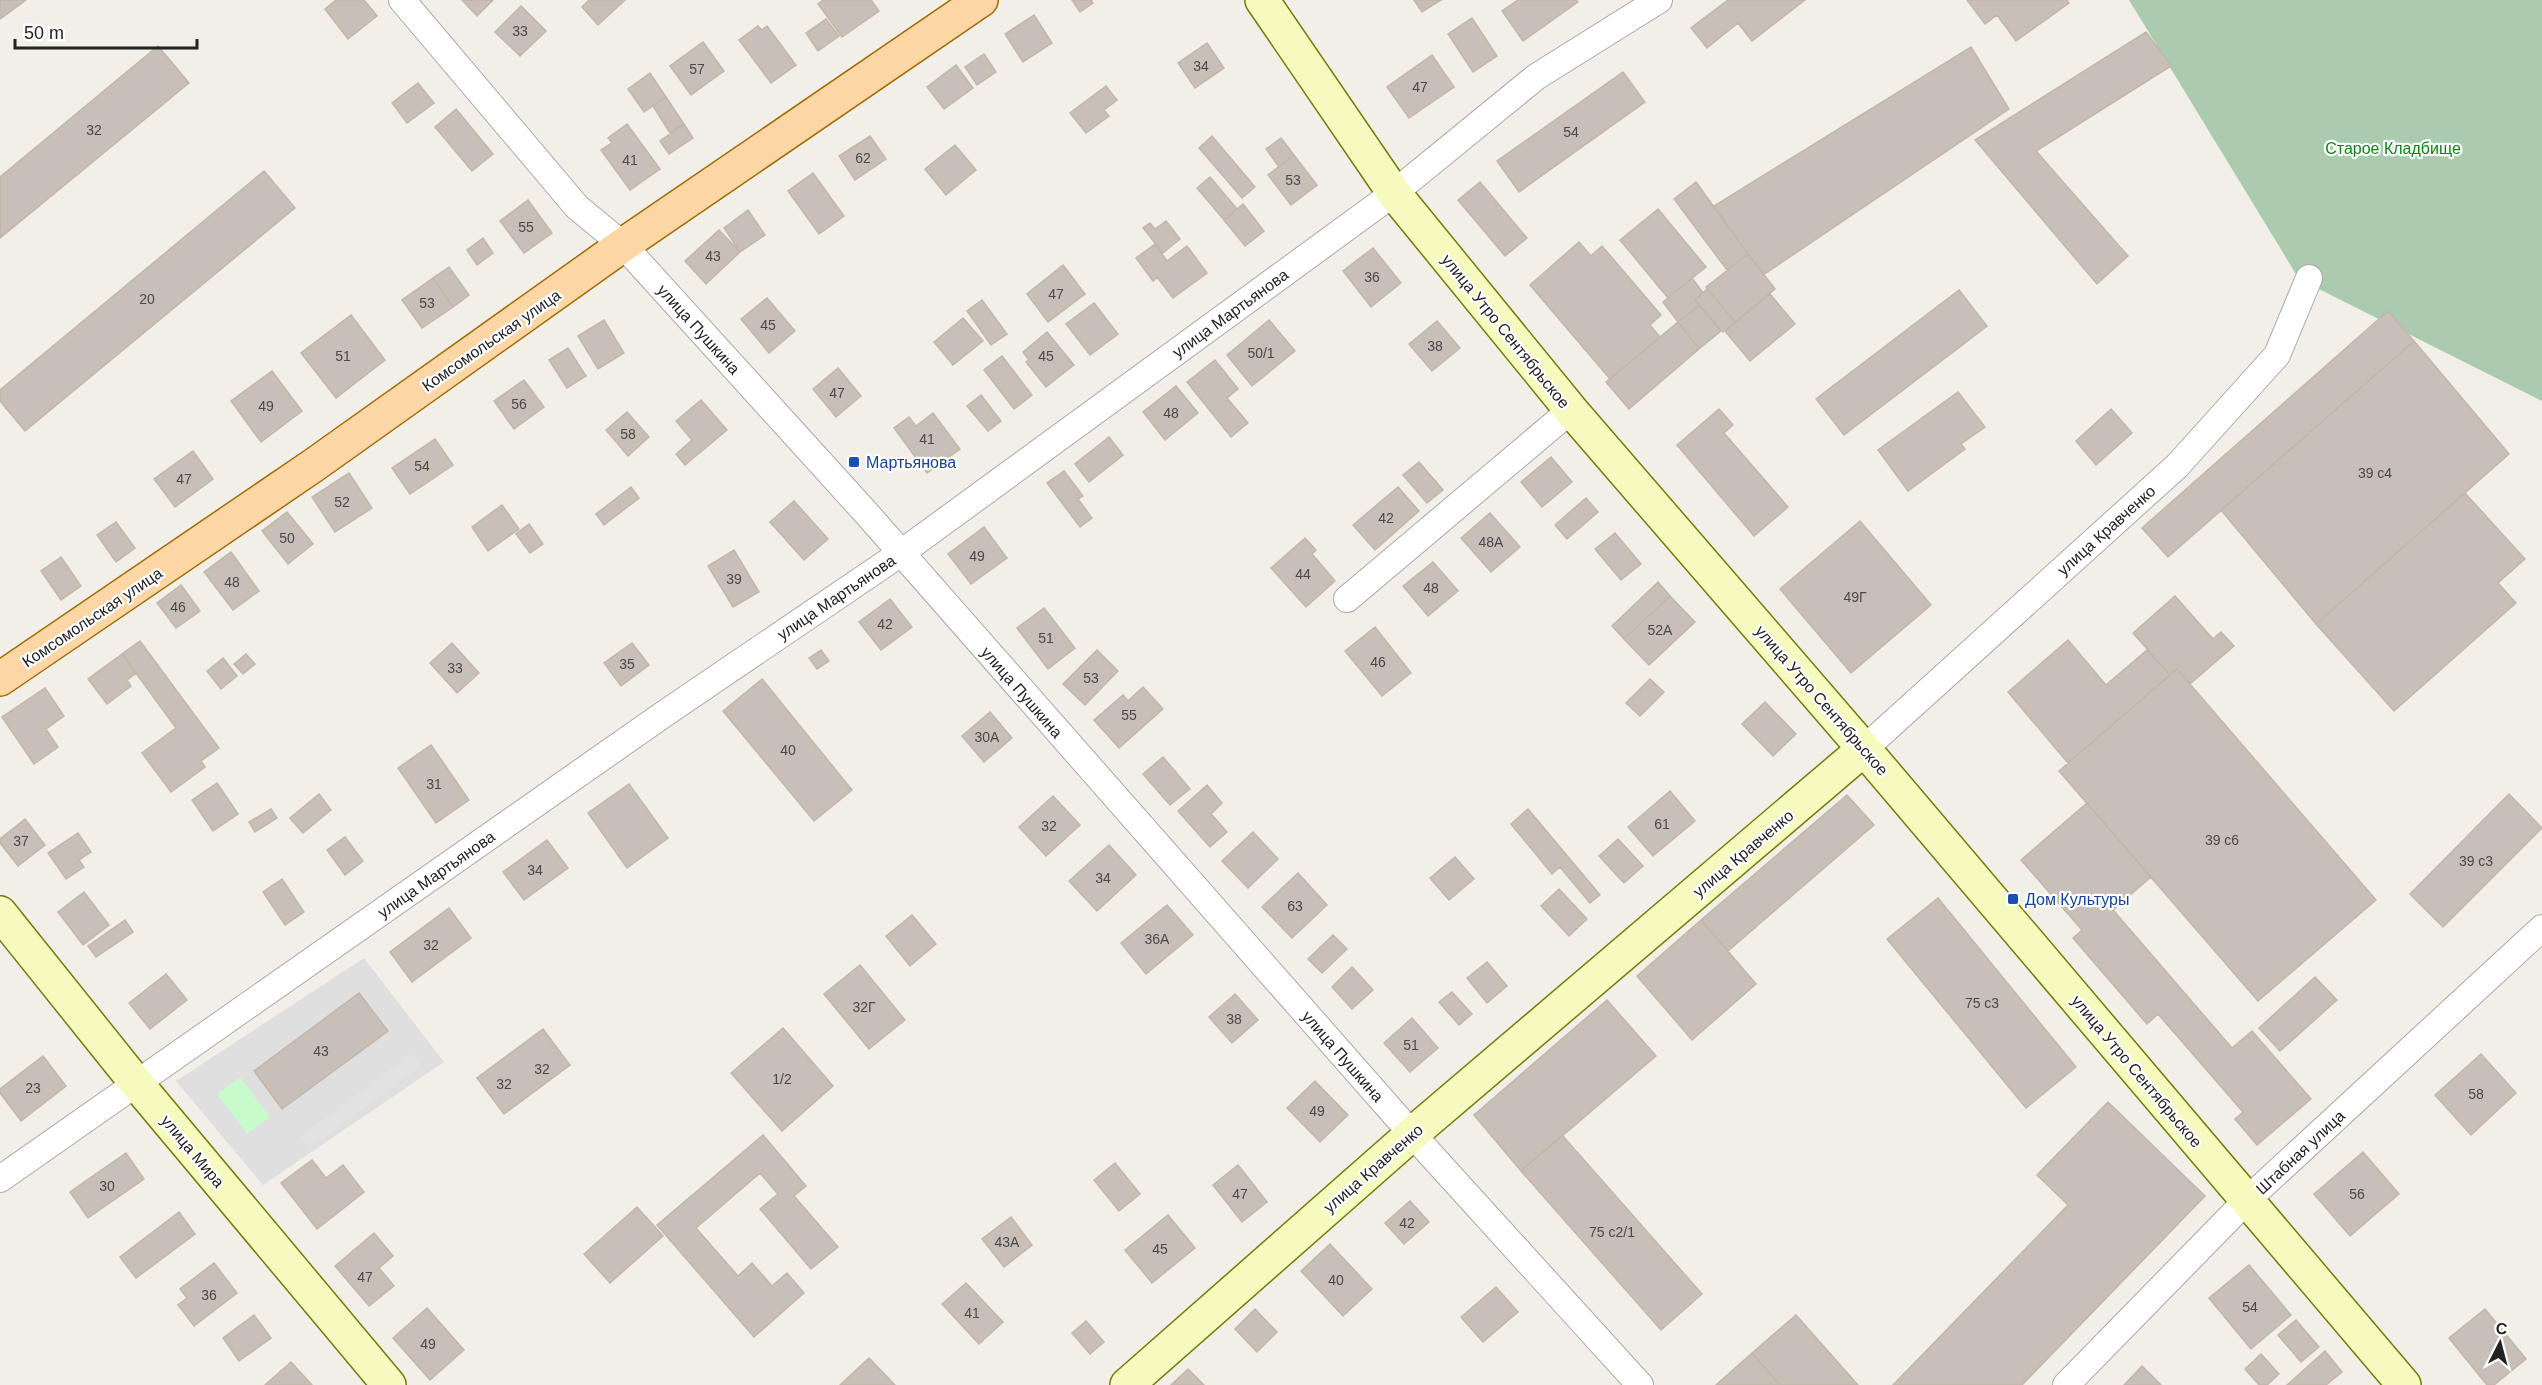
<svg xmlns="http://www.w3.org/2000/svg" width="2542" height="1385" font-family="Helvetica,sans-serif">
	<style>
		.residential { fill: #e0dfdf }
		.cemetery { fill: #aacbaf }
		.park { fill: #c8facc }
		.parking { fill: #e2e2e2 }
		.building { fill: #c7bfb8; stroke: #c4b6ab; stroke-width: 1.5 }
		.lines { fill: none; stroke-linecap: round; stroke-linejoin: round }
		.street-casing { stroke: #a9a9a9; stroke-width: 28 }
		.secondary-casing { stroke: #707d05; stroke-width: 36 }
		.primary-casing { stroke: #a06b00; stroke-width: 36 }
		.street { stroke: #fff; stroke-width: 26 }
		.secondary { stroke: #f7fabf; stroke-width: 33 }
		.primary { stroke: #fcd6a4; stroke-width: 33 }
		.transit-dot { fill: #1a4fb4; stroke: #fff; stroke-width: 2 }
		.labels { text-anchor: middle; stroke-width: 4.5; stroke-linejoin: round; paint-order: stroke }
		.number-label { font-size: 14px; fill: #4b4948 }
		.park-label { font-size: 16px; fill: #0c8416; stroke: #fff }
		.street-label { font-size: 16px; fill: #222; stroke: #fff }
		.transit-label { font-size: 16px; fill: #164399; stroke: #fff; text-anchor: start }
	</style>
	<rect width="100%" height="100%" fill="#f2efe9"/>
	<path class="residential" d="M364,958L444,1062L263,1185L176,1081Z"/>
	<path class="cemetery" d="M2129,0H2542V401L2299,279Z"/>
	<path class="park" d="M240,1077L270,1117L247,1134L217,1094Z"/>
	<path class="parking" d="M412,1053L422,1066L309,1149L299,1137Z"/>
	<path class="building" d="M0,0H26L0,19Z
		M336,0H364L377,16L348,39L325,9Z
		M462,0H493L477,16Z
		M589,0H625L598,25L582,7Z
		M823,0H871L879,11L842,37L818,4Z
		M1072,0H1091L1093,3L1080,12Z
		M1414,0H1441L1422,12Z
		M1518,0H1576L1578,2L1523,41L1502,11Z
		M1728,0H1805L1752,41L1738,23L1707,48L1691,28Z
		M1967,0H2067L2069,3L2016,41L1997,15L1985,24Z
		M521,6L546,31L520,56L495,32Z
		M1034,15L1052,43L1023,62L1005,34Z
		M1472,18L1497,56L1473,72L1448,34Z
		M826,19L839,36L818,51L806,33Z
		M758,26L762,30L767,26L796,65L771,83L739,40Z
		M2146,32L2171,66L2036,151L2128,256L2097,284L1975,140Z
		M703,42L724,71L691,95L670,66Z
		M1207,43L1224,68L1195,88L1178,63Z
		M158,46L189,83L0,238V177Z
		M1971,47L2009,109L1763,275L1714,206Z
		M984,54L996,72L977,85L965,67Z
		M1432,55L1454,87L1409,118L1387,87Z
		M956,65L973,88L944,109L927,87Z
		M1623,72L1645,102L1519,192L1497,161Z
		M650,73L666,97L644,112L628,89Z
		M418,83L434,103L407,123L392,103Z
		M1106,86L1117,100L1104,110L1109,116L1086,133L1070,113Z
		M666,97L684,124L670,133L653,106Z
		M456,109L493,154L472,171L435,127Z
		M627,124L660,169L630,190L601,150L612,143L608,138Z
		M684,124L693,138L669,154L660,141Z
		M870,136L886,159L855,180L839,156Z
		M1212,136L1255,187L1242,198L1199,148Z
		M1281,138L1294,155L1279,167L1266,149Z
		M955,145L976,170L946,195L925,169Z
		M1294,155L1317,185L1291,205L1268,175Z
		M264,171L295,208L25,431L0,401V390Z
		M813,173L844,216L819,234L788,191Z
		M1210,177L1237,209L1224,220L1197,188Z
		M1480,182L1527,238L1505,256L1458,200Z
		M1696,182L1748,254L1727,270L1674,199Z
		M528,200L552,233L524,253L500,221Z
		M1243,204L1264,231L1245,246L1224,220Z
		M1658,209L1706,267L1668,298L1620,240Z
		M748,210L765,235L740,252L724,228Z
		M1166,221L1180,239L1163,253L1143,228L1150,223L1155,229Z
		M719,230L740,252L706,284L685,261Z
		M483,238L493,253L477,265L467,250Z
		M1579,242L1591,256L1602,246L1661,315L1650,325L1660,337L1610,379L1530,285Z
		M1155,244L1167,261L1187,246L1207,273L1173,298L1157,277L1153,281L1136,258Z
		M1373,248L1401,283L1371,307L1343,271Z
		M1748,254L1775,289L1735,322L1706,287Z
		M1063,265L1085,294L1048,322L1027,294Z
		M449,267L469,295L453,307L433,278Z
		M433,278L453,307L422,328L402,300Z
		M1692,278L1703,293L1695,300L1699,306L1678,322L1663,302Z
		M1707,289L1735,322L1723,332L1695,300Z
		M1959,290L1987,326L1844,435L1816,399Z
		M1770,294L1795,324L1750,361L1725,331Z
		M767,298L795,331L769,353L741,319Z
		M982,300L1007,334L991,345L967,311Z
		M1094,303L1118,334L1090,355L1066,324Z
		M1699,306L1721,331L1699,349L1678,322Z
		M2388,311L2414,341L2168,557L2142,528Z
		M351,315L385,360L336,398L301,353Z
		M963,318L983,341L953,365L934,342Z
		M604,320L624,353L598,369L578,336Z
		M1269,320L1295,351L1252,386L1227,355Z
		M1437,321L1460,348L1432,371L1409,344Z
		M1678,322L1699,349L1629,409L1606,382Z
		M1047,332L1074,365L1046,387L1026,362L1029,360L1023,352Z
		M2414,341L2509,454L2316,624L2221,510Z
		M568,348L586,376L567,388L549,360Z
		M1002,356L1032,395L1014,409L984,370Z
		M1215,360L1238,389L1227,398L1248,423L1231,437L1187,382Z
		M838,368L861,396L836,417L813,389Z
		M272,371L302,411L261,442L231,401Z
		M524,380L544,407L514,429L494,401Z
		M1176,386L1198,413L1165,440L1143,412Z
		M1958,392L1985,427L1961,444L1965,449L1908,491L1878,450Z
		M981,395L1001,421L988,431L967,406Z
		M701,400L727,430L685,465L676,454L692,440L676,421Z
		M1719,409L1733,425L1724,433L1788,507L1754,536L1677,445Z
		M2111,409L2132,433L2096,465L2076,441Z
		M627,412L649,437L628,456L606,430Z
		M933,413L960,449L927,473L894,428L909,417L916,426Z
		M1109,437L1123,455L1089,482L1075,464Z
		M435,439L453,465L410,494L392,468Z
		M193,451L213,479L175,507L154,479Z
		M1551,457L1572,482L1542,507L1521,482Z
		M1419,462L1443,490L1427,503L1403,475Z
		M1064,471L1083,496L1078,499L1092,518L1080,527L1047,483Z
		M349,473L372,508L335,532L312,497Z
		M631,487L639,498L604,525L596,514Z
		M1398,487L1419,511L1375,550L1353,525Z
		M2465,493L2525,559L2498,583L2516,603L2394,711L2316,624Z
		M1586,498L1598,512L1567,539L1555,525Z
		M794,501L828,539L804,560L770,522Z
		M502,505L519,529L488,551L472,527Z
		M287,512L313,544L288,564L262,531Z
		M1490,513L1520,547L1491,572L1461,538Z
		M1860,521L1931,605L1851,673L1780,589Z
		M116,522L135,548L116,562L97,535Z
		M529,524L543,544L530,553L516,534Z
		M984,527L1007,558L971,584L948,554Z
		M1615,533L1641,564L1621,580L1595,549Z
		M1305,538L1316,550L1312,554L1335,581L1306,607L1271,568Z
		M734,550L759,592L733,607L708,566Z
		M231,552L259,591L233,610L204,572Z
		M61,557L81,586L61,600L41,571Z
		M1433,562L1458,591L1428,616L1403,586Z
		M1658,582L1670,596L1624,639L1612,626Z
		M181,585L200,611L176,628L157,603Z
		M1670,596L1695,622L1649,665L1624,639Z
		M2175,596L2213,639L2221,632L2234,646L2190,684L2177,669L2170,675L2133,633Z
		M890,599L912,627L881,650L859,622Z
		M1044,608L1075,648L1048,669L1017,628Z
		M1375,627L1411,673L1382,696L1345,651Z
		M2068,640L2106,685L2147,650L2170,675L2068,763L2008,692Z
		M140,641L219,748L201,761L205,767L171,792L142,753L176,728L122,654Z
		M452,643L479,673L457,693L430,663Z
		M632,643L649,665L621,686L604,663Z
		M821,650L829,661L817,669L809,658Z
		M1097,650L1118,671L1085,705L1063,684Z
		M122,654L136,673L127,680L131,686L107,704L88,679Z
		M246,654L255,664L243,674L234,664Z
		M223,658L237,676L221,689L207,671Z
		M2177,669L2376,900L2258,1001L2059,771Z
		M762,679L852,790L814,821L723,711Z
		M1650,679L1664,692L1640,716L1626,703Z
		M1143,687L1163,709L1119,748L1094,720L1123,695L1128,701Z
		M45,688L64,716L46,729L58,747L34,764L2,717Z
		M1765,702L1796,734L1773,756L1742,724Z
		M990,712L1012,738L984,762L962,736Z
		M431,745L469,800L436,823L398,768Z
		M1163,757L1190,789L1170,805L1143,774Z
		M217,783L238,814L213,831L192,800Z
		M629,784L668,838L627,868L588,813Z
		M1207,785L1222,803L1211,814L1227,832L1210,847L1178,811Z
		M1670,791L1695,821L1653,856L1628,827Z
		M319,794L331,810L303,833L290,818Z
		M2509,794L2542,828L2443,927L2410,894Z
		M1847,795L1874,825L1728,951L1701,920Z
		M1053,796L1080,825L1046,856L1019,827Z
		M2087,803L2151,877L2113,910L2232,1048L2252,1031L2311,1099L2257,1145L2235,1119L2243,1112L2158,1014L2147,1024L2073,938L2082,930L2021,860Z
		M271,809L277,818L255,832L249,822Z
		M1528,809L1600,895L1590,903L1560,867L1552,874L1511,824Z
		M25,819L45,845L18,866L0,843V839Z
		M1253,832L1278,859L1248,888L1222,861Z
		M78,833L91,852L79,860L84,867L66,879L48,853Z
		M345,837L363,861L345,875L327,850Z
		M1618,839L1643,866L1624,883L1599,856Z
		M547,840L568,868L524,900L503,872Z
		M1109,845L1136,875L1097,911L1069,881Z
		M1455,857L1474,879L1449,900L1430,878Z
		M1298,873L1327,905L1292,938L1262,907Z
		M282,879L304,912L285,925L263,892Z
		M1559,889L1587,919L1569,936L1541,906Z
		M84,892L109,925L83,945L58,912Z
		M1938,898L2076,1067L2026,1108L1887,939Z
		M1167,905L1193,935L1146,974L1121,943Z
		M449,908L471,938L412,982L390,952Z
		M912,915L936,944L910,966L886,936Z
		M125,920L133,932L96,957L88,946Z
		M1701,920L1756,984L1692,1040L1637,976Z
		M1333,935L1347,949L1322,973L1308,959Z
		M1487,962L1507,986L1487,1003L1467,978Z
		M860,965L905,1020L869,1049L824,994Z
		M1352,967L1373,990L1352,1009L1332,987Z
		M166,974L187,1000L150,1029L129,1003Z
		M2315,977L2337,1000L2280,1051L2259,1028Z
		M1452,992L1472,1014L1459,1025L1439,1002Z
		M359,993L388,1031L282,1109L254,1071Z
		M1235,994L1258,1020L1232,1043L1209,1017Z
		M1607,1000L1656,1056L1521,1171L1474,1115Z
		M1412,1018L1438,1048L1410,1072L1384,1043Z
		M783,1028L833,1086L782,1131L731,1073Z
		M543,1029L570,1065L504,1114L477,1078Z
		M2481,1054L2516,1093L2471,1135L2435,1095Z
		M43,1056L66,1086L21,1121L0,1093V1089Z
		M1315,1081L1348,1115L1320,1142L1287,1108Z
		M2108,1102L2205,1196L2022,1385H1893L2068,1205L2037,1175Z
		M763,1135L806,1186L794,1196L838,1247L811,1269L760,1209L778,1194L760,1173L696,1228L738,1276L752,1263L772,1286L787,1273L804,1293L754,1337L657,1225Z
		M1562,1135L1702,1294L1661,1330L1521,1171Z
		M2363,1152L2399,1194L2350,1236L2314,1194Z
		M126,1153L144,1179L88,1218L70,1192Z
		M312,1160L326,1178L343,1165L364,1192L317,1229L281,1183Z
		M1115,1163L1140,1194L1119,1211L1094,1180Z
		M1238,1165L1267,1202L1242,1222L1213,1185Z
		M1410,1201L1429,1222L1404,1244L1385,1223Z
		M637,1207L663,1236L610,1283L584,1254Z
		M179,1212L195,1234L136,1278L120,1257Z
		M1168,1215L1195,1248L1152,1283L1125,1250Z
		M1011,1217L1032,1245L1004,1267L982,1239Z
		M374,1233L393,1256L379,1268L394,1286L369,1306L335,1266Z
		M1330,1244L1372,1289L1343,1316L1301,1271Z
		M214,1263L237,1293L194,1326L178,1305L187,1298L180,1289Z
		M2249,1265L2291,1315L2251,1349L2209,1298Z
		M966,1283L1003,1322L979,1344L942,1304Z
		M1496,1287L1518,1312L1483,1342L1461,1317Z
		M427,1308L464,1350L430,1380L393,1338Z
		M1255,1309L1277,1332L1257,1352L1235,1329Z
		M2485,1309L2526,1359L2494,1385H2487L2449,1338Z
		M254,1315L271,1338L239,1361L223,1338Z
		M1796,1315L1858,1385H1780L1752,1353Z
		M2296,1320L2319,1347L2301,1362L2278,1335Z
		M1086,1321L1104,1342L1090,1354L1072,1333Z
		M2325,1351L2342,1372L2326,1385H2287Z
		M1752,1353L1780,1385H1716Z
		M2261,1354L2279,1374L2267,1385H2259L2245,1369Z
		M869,1358L895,1385H840Z
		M291,1362L312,1385H265Z
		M2142,1366L2161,1385H2124Z
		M1188,1369L1204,1385H1171Z"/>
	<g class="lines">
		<g class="street-casing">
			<path id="street" d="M402,0L577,207L623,245L868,515L1412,1134L1640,1385
				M1347,599L1571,410
				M1864,749L2177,466L2277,355L2309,278
				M0,1179L664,714L901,553L1394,193L1536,77L1659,0
				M2066,1385L2246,1201L2542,928"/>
		</g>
		<g class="secondary-casing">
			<path id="secondary" d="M1262,0L1394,193L1571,410L1864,749L2404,1385
				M0,913L137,1084L389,1385
				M1127,1385L1412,1134L1864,749"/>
		</g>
		<g class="primary-casing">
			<path id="primary" d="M0,679L314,465L623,245L981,0"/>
		</g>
		<use href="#street" class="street"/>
		<use href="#secondary" class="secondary"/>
		<use href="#primary" class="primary"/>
	</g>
	<g class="transit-dot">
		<rect x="848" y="456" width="12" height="12" rx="3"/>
		<rect x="2007" y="893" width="12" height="12" rx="3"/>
	</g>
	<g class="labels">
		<g class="number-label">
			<text x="520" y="36">33</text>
			<text x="1201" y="71">34</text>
			<text x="697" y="74">57</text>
			<text x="1420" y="92">47</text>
			<text x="94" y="135">32</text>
			<text x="1571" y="137">54</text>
			<text x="863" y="163">62</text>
			<text x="630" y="165">41</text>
			<text x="1293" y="185">53</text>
			<text x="526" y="232">55</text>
			<text x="713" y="261">43</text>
			<text x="1372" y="282">36</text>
			<text x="1056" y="299">47</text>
			<text x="147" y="304">20</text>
			<text x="427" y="308">53</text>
			<text x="768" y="330">45</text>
			<text x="1435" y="351">38</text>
			<text x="1261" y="358">50/1</text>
			<text x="343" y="361">51</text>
			<text x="1046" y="361">45</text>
			<text x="837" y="398">47</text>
			<text x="519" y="409">56</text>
			<text x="266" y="411">49</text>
			<text x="1171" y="418">48</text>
			<text x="628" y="439">58</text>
			<text x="927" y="444">41</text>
			<text x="422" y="471">54</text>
			<text x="2375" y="478">39 с4</text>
			<text x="184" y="484">47</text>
			<text x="342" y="507">52</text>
			<text x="1386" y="523">42</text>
			<text x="287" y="543">50</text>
			<text x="1491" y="547">48А</text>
			<text x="977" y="561">49</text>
			<text x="1303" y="579">44</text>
			<text x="734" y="584">39</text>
			<text x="232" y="587">48</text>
			<text x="1431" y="593">48</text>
			<text x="1855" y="602">49Г</text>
			<text x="178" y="612">46</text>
			<text x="885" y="629">42</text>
			<text x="1660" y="635">52А</text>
			<text x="1046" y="643">51</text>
			<text x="1378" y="667">46</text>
			<text x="627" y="669">35</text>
			<text x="455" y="673">33</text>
			<text x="1091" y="683">53</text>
			<text x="1129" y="720">55</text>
			<text x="987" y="742">30А</text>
			<text x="788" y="755">40</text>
			<text x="434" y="789">31</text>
			<text x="1662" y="829">61</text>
			<text x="1049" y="831">32</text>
			<text x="2222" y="845">39 с6</text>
			<text x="21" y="846">37</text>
			<text x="2476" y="866">39 с3</text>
			<text x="535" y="875">34</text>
			<text x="1103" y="883">34</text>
			<text x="1295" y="911">63</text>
			<text x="1157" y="944">36А</text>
			<text x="431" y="950">32</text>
			<text x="1982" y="1008">75 с3</text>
			<text x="864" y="1012">32Г</text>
			<text x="1234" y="1024">38</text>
			<text x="1411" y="1050">51</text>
			<text x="321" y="1056">43</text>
			<text x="542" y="1074">32</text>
			<text x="782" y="1084">1/2</text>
			<text x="504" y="1089">32</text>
			<text x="33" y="1093">23</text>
			<text x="2476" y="1099">58</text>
			<text x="1317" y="1116">49</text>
			<text x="107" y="1191">30</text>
			<text x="1240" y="1199">47</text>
			<text x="2357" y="1199">56</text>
			<text x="1407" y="1228">42</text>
			<text x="1612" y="1237">75 с2/1</text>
			<text x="1007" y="1247">43А</text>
			<text x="1160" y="1254">45</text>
			<text x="365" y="1282">47</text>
			<text x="1336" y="1285">40</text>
			<text x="209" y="1300">36</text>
			<text x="2250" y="1312">54</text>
			<text x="972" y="1318">41</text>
			<text x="428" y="1349">49</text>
		</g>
		<g class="park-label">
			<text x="2393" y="154">Старое Кладбище</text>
		</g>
		<g class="street-label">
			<text transform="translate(1230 313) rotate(-36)" y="6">улица Мартьянова</text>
			<text transform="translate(699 329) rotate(48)" y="6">улица Пушкина</text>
			<text transform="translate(1506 331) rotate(51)" y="6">улица Утро Сентябрьское</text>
			<text transform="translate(491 340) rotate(-35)" y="6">Комсомольская улица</text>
			<text transform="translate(2106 530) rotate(-42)" y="6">улица Кравченко</text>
			<text transform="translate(836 597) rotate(-34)" y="6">улица Мартьянова</text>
			<text transform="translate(92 617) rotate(-34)" y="6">Комсомольская улица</text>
			<text transform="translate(1022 692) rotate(49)" y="6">улица Пушкина</text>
			<text transform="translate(1822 700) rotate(49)" y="6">улица Утро Сентябрьское</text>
			<text transform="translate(1743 853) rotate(-40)" y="6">улица Кравченко</text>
			<text transform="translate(436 874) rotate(-35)" y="6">улица Мартьянова</text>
			<text transform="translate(1343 1056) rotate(49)" y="6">улица Пушкина</text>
			<text transform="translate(2137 1071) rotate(50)" y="6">улица Утро Сентябрьское</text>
			<text transform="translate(193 1151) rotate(50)" y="6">улица Мира</text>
			<text transform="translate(2300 1152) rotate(-43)" y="6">Штабная улица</text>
			<text transform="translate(1373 1168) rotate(-41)" y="6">улица Кравченко</text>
		</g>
		<g class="transit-label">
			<text x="866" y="468">Мартьянова</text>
			<text x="2025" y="905">Дом Культуры</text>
		</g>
	</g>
	<g transform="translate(2500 1343) rotate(6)" stroke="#ffffff" stroke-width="4.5" paint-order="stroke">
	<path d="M0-4.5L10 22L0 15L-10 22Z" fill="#222222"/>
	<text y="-9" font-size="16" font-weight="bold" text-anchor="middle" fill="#222222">С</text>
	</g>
	<path d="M15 39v9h182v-9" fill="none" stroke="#222222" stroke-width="3"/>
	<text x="24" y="39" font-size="18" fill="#222222" stroke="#ffffff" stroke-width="4.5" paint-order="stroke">50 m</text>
</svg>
